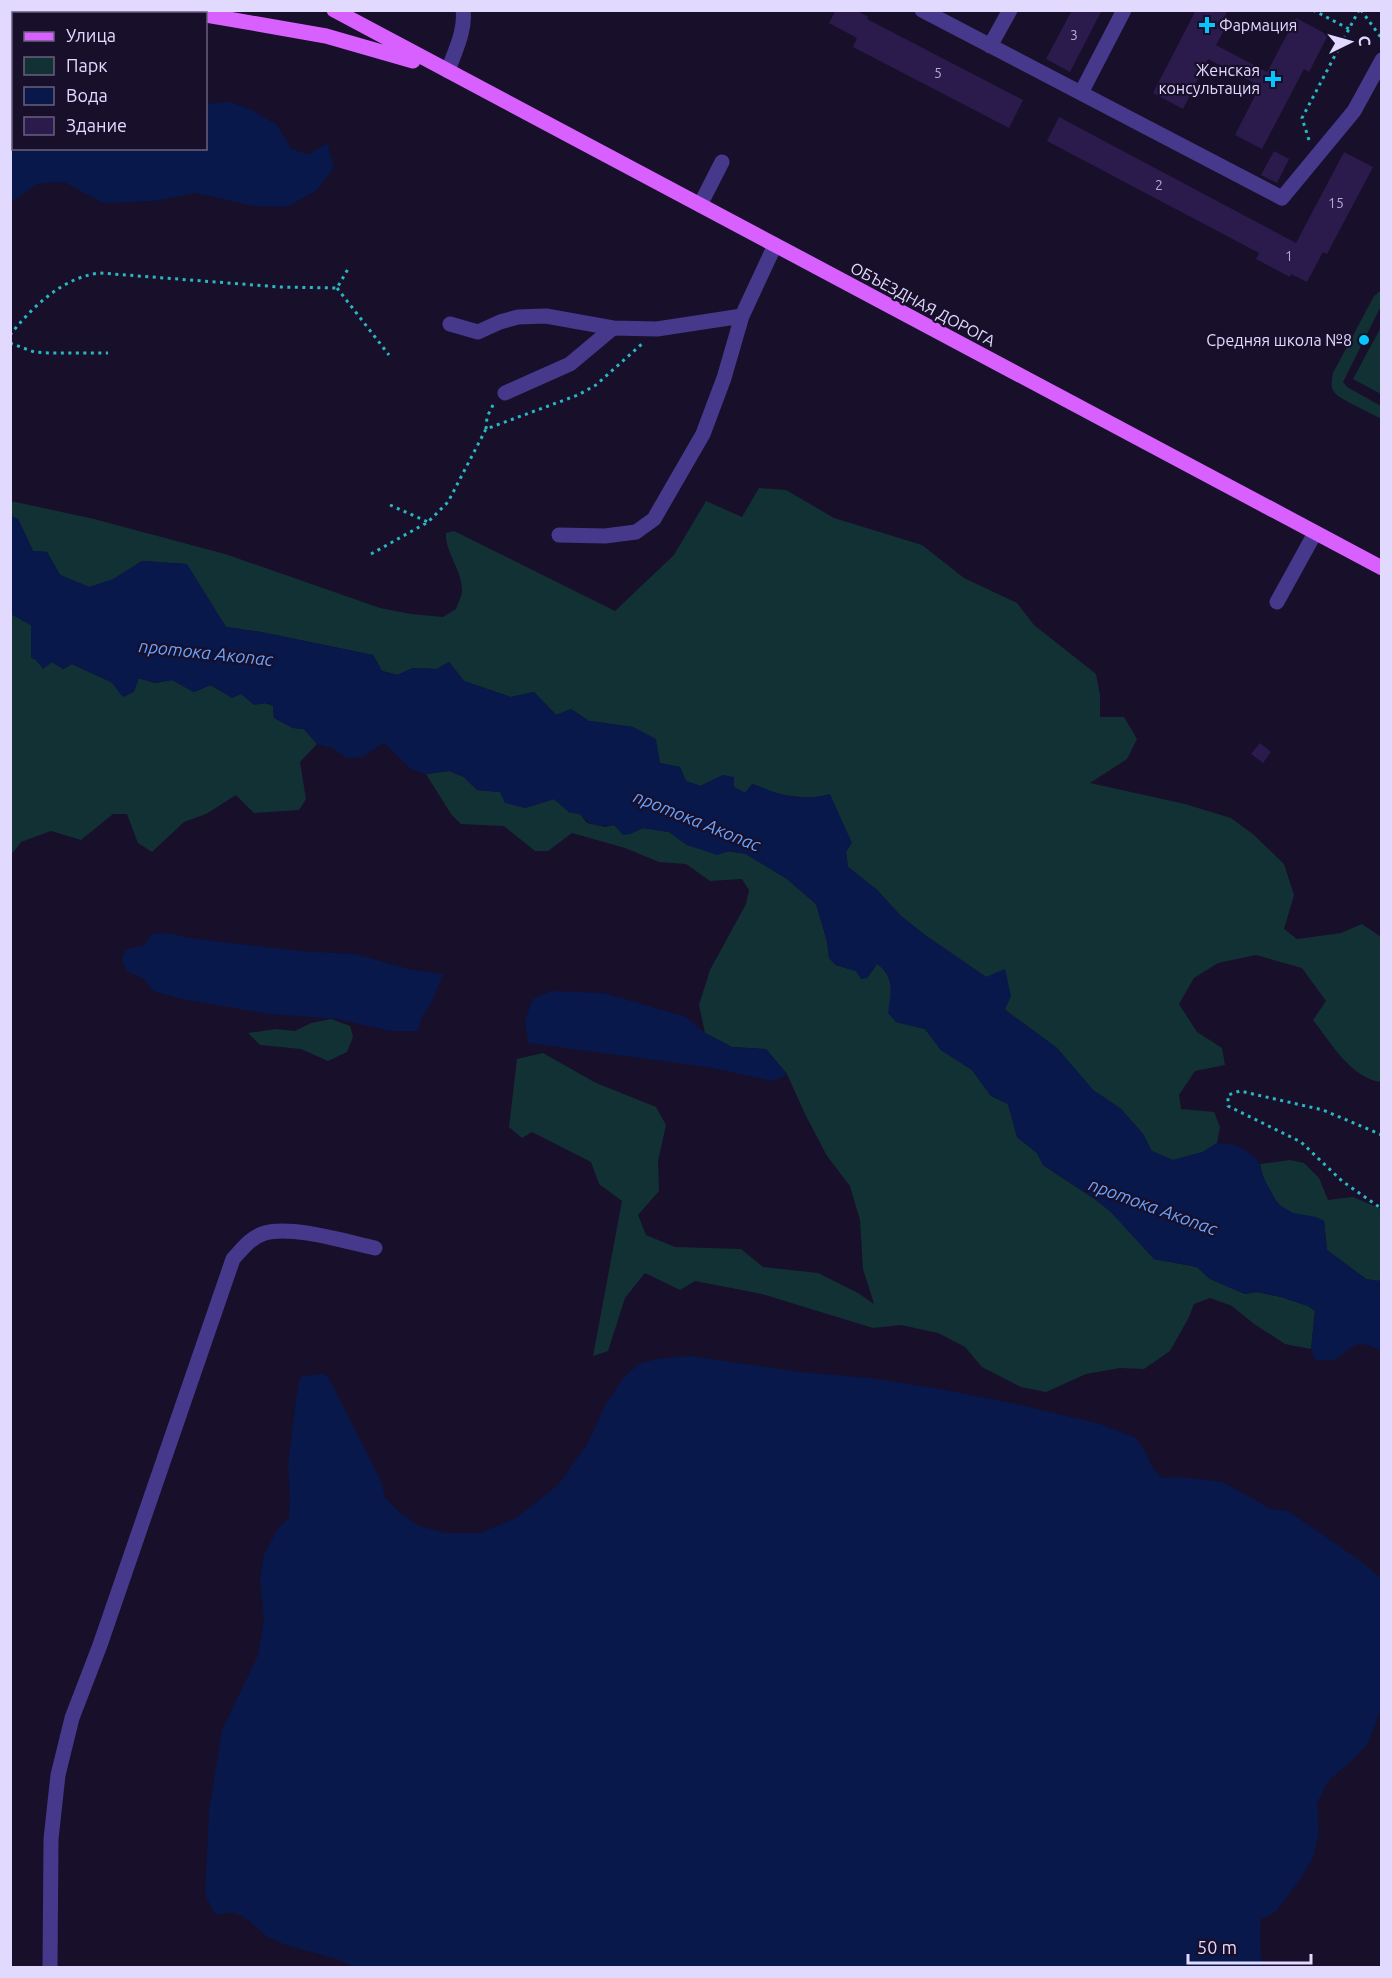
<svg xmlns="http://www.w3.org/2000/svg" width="1392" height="1978" font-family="Ubuntu,sans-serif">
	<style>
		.green { fill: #123135 }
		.water { fill: #08184a }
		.building { fill: #2b1b4c }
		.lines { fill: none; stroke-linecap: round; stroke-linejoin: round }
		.path { stroke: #2bb7c1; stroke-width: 3; stroke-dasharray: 3 4.5; stroke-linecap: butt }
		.minor { stroke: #46398b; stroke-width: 15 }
		.major { stroke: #d860ff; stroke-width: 15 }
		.poi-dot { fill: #05c6ff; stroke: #180f2a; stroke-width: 2 }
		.labels { text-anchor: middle; stroke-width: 4.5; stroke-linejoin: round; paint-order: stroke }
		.number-label { font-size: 14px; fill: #b4aad2 }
		.poi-label { font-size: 16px; fill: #e2d9ff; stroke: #180f2a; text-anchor: end }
		.street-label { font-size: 16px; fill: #e2d9ff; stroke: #180f2a }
		.water-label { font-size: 18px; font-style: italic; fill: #67a5ff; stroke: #180f2a }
	</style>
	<rect width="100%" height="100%" fill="#180f2a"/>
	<path class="green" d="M1381,290V306L1343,382L1347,387L1381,406V419C1372,413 1340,400 1334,392C1330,386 1332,379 1333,373L1374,296Z
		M1381,327V394L1353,379Z
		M759,488L786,490L834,518L922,545L964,578L1017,603L1034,625L1096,674L1100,695V717H1124L1137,739L1127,759L1090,783L1185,804L1231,818L1254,835L1284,864L1294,895L1284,929L1297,939L1341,933L1362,924L1381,937V1082C1351,1078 1331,1043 1313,1020L1326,1001L1302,968L1256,955L1218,963L1194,978L1179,1004L1197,1032L1222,1048L1225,1065L1195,1071L1179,1095L1181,1109L1214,1112L1220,1127L1217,1143L1203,1152L1173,1160L1151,1151L1143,1134L1121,1109L1093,1090L1057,1048L1004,1009L986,977L925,935L901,916L877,890L848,867L846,852L812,798L780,795L753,784L745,793L734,787L724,775L700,786L686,781L680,767L659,763L633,727L589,721L571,709L556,715L534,692L511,697L464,681L449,662L437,669L413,668L398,675L382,671L373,655L261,632L226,627L186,564L142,561L113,580L89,587L60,575L47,552L33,551L18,519L11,516V501L94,519L225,554L380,608L411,614L443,617L456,609C458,603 462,596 462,590C462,569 445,553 446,533L454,531L615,611L674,555L706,501L742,517Z
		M11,614L31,625V657L36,660L43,668L52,662L63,669L72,664L111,682L138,678L155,683L172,680L194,692L210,685L232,697L241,694L273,706L274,718L293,728L304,729L317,744L300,762L306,799L299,810L254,813L236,795L206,814L184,822L152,852L138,843L127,814H113L81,840L51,831L21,842L11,855Z
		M449,771L464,777L477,790L500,792L525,808L554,799L569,812L580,814L587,823L605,827L614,825L630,834L643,828L669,832L687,845L746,854L787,879L816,904L827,941L829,958L836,965L856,971L867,978L877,964C895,975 894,1003 896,1022L925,1029L941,1050L972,1070L991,1096L1008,1104L1017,1137L1037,1153L1043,1165L1096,1200L1111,1212L1154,1259L1197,1267L1210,1279L1245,1294L1257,1292L1281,1297L1308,1306L1315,1311L1311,1349L1285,1344L1254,1324L1232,1306L1210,1298L1194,1304L1188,1319L1170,1351L1144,1369L1120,1368L1086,1374L1046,1392L1021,1387L982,1367L965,1347L938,1333L901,1325L873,1328L762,1294L695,1281L680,1290L645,1273L625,1298L608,1351L593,1356L622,1201L599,1184L591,1162L532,1132L522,1138L509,1127L517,1059L543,1053L596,1083L656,1107L666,1125L658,1161L659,1191L638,1215L646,1235L675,1247L741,1249L763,1267L818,1273L858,1293L874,1304L863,1269L860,1220L850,1186L827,1156L805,1114L787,1074L766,1049L732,1047L705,1033L699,1005L710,970L746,904L749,890L742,879L710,881L686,864L659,862L625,848L572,833L548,851H535L504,826L461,824L451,814L426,774Z
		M331,1019L350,1026L353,1037L347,1052L328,1061L301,1049L260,1045L248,1033L276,1029L295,1031L311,1023Z
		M1290,1160L1304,1163L1319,1178L1328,1200L1353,1197L1381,1209V1279L1378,1281L1366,1279L1327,1250L1324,1221C1314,1215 1303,1217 1292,1213C1273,1205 1264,1183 1260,1164Z"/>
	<path class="water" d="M11,91L13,95L14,148H206V104L230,102L252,110L277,125L291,149L309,154L327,143L334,167L317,190L287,207L254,206L195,193L154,201L103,203L64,182L37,184L14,200H11Z
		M11,516L18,519L33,551L47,552L60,575L89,587L113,579L142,561L187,564L226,627L261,632L373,655L382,671L397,675L413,668L437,669L449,662L464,681L511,697L534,692L556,715L571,709L589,721L633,727L656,739L660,763L680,767L686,781L700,786L723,775L734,777V787L745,793L752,784C780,795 800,802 830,794L852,843L846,852L848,867L877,890L901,916L925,935L986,977L1005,969L1011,996L1005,1010L1057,1048L1093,1090L1121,1109L1143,1134L1152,1151L1173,1160L1203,1152L1217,1143L1236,1145L1255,1157L1260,1164L1263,1177L1278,1204L1293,1213L1316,1217L1324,1221L1327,1250L1366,1279L1378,1281L1381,1279V1359L1380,1351C1356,1337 1353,1347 1333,1361L1315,1360L1311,1349L1315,1311L1308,1306L1281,1297L1257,1292L1245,1294L1210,1279L1197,1267L1154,1259L1111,1212L1096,1200L1043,1165L1037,1153L1017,1137L1008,1104L991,1096L972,1070L941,1050L925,1029L896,1022L888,1013C891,995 895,974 877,964L867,978L861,979L856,971L836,965L829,958L827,941L816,904L787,879L746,854L730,851L717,855L687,845L669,832L643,828L630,834L623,835L614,825C599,827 590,826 580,814L569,812L554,799L525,808L505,803L500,792L477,790L464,777L449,771L426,774L411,769L384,743L362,757L347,758L332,748L317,744L304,729L293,728L274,718L273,706L267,703L254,705L241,694L232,698L211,685L194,692L172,680L155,683L139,678L134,692L123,697L111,682L72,664L64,669L52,662L43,669L36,660L31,658V625L11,614Z
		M166,933L196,939L301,951L355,954L413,970L443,974L431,1004L422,1016L418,1031H390L338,1019L269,1014L181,999L153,991L144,979L127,971L122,960L125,950L145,945L152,934Z
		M552,991L604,993L686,1017L705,1033L732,1047L766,1049L787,1074L773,1081L707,1067L528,1043L525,1019L533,999Z
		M690,1356L801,1372L870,1378L940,1389L1012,1403L1100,1424L1136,1438L1145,1451L1153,1468L1162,1478L1179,1477L1223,1482L1271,1509L1288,1511L1358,1559L1381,1578V1709L1369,1742L1353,1760L1329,1780L1317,1803L1319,1832L1313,1858L1300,1879L1277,1910L1267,1917L1261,1918L1260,1938L1262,1967H354C328,1952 286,1950 265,1935C254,1926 248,1917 234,1913C228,1912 221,1914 215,1914L205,1895L209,1811L222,1730L258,1655L264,1620L260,1580L264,1554L279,1527L289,1518L290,1497L288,1466L296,1399L300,1379L303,1376L323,1374L328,1377L381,1481L385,1498L398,1511L419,1526L445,1533H480L516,1518L558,1485L586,1446L606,1404L624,1377L639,1364L656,1359Z"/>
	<path class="building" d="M836,10H856L868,17L867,19L1023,100L1009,128L853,47L857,38L829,23Z
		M1072,10H1102L1070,72L1046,59Z
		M1196,10H1228L1222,22L1227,25L1216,45L1267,72L1296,18L1328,35L1309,72L1304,69L1262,149L1235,135L1260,86L1208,59L1183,109L1153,93Z
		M1059,117L1296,243L1344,152L1373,167L1327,254L1323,252L1307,282L1291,274L1290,277L1256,259L1259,253L1047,141Z
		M1274,151L1289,159L1277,183L1261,175Z
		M1260,743L1271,752L1263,763L1251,754Z"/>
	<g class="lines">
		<path class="path" d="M1313,10L1349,29
			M1361,10L1382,39
			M1309,140L1302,118L1359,10
			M337,288L389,355
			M10,335C32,307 63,277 100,273L280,287L337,288L348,269
			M10,343L34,352L48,353H108
			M486,429L487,417L494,403
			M390,505L428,522
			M371,554L428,522L448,502L486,429L578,395L596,385L643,343
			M1382,1135L1323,1110L1240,1091L1228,1095V1106L1301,1142L1342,1181L1382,1209"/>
		<path class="minor" d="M922,10L1282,198L1354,111L1382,60
			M990,46L1010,10
			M448,71C454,53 466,30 463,10
			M1081,93L1124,10
			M700,205L722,162
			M450,324L478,332L500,322L518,317L546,316L613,328L657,329L742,316
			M505,393L570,364L613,328
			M559,535L605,536L636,532L654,519L703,434L724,378L742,316L775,245
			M1277,602L1315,533
			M50,1968L51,1839L58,1775L72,1718L100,1645L233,1259C243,1248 251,1237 265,1233C292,1225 347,1242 375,1248"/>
		<path class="major" d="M176,10L194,14
			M334,10L1382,568
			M206,15L326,36L413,61"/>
	</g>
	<g class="poi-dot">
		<path d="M1204 16h6v6h6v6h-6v6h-6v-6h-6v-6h6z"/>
		<path d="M1270 70h6v6h6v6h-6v6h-6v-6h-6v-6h6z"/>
		<circle cx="1364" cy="340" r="6"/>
	</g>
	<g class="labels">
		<g class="number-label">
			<text x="1074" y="40">3</text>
			<text x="938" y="78">5</text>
			<text x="1159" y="190">2</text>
			<text x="1336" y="208">15</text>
			<text x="1289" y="261">1</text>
		</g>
		<g class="poi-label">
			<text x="1219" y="31" text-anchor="start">Фармация</text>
			<text x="1260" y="76">Женская<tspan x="1260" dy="18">консультация</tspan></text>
			<text x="1352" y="346">Средняя школа №8</text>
		</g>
		<g class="street-label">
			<text transform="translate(923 304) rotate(28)" y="6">ОБЪЕЗДНАЯ ДОРОГА</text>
		</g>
		<g class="water-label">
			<text transform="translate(206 653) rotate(6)" y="6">протока Акопас</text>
			<text transform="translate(697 821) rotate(22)" y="6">протока Акопас</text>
			<text transform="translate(1153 1207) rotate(20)" y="6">протока Акопас</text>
		</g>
	</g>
	<rect width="1392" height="1978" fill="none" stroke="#e2d9ff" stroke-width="24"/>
	<rect x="12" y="12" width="195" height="138" fill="#180f2a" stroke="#69607f" stroke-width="1.5"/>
	<rect x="24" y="32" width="30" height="9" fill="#d860ff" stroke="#69607f" stroke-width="1.5"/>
	<text x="66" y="42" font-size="18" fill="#e2d9ff">Улица</text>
	<rect x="24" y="57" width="30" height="18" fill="#123135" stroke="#69607f" stroke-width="1.5"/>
	<text x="66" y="72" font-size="18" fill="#e2d9ff">Парк</text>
	<rect x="24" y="87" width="30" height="18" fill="#08184a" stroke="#69607f" stroke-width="1.5"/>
	<text x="66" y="102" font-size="18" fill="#e2d9ff">Вода</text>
	<rect x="24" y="117" width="30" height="18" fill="#2b1b4c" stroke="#69607f" stroke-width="1.5"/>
	<text x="66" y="132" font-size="18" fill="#e2d9ff">Здание</text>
	<g transform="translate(1350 42) rotate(85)" stroke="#180f2a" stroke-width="4.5" paint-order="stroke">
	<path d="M0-4.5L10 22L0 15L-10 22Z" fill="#e2d9ff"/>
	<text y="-9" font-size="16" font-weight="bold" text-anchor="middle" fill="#e2d9ff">С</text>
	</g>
	<path d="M1188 1954v9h123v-9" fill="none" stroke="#e2d9ff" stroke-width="3"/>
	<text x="1197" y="1954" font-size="18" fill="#e2d9ff" stroke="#180f2a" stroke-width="4.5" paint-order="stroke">50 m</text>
</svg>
